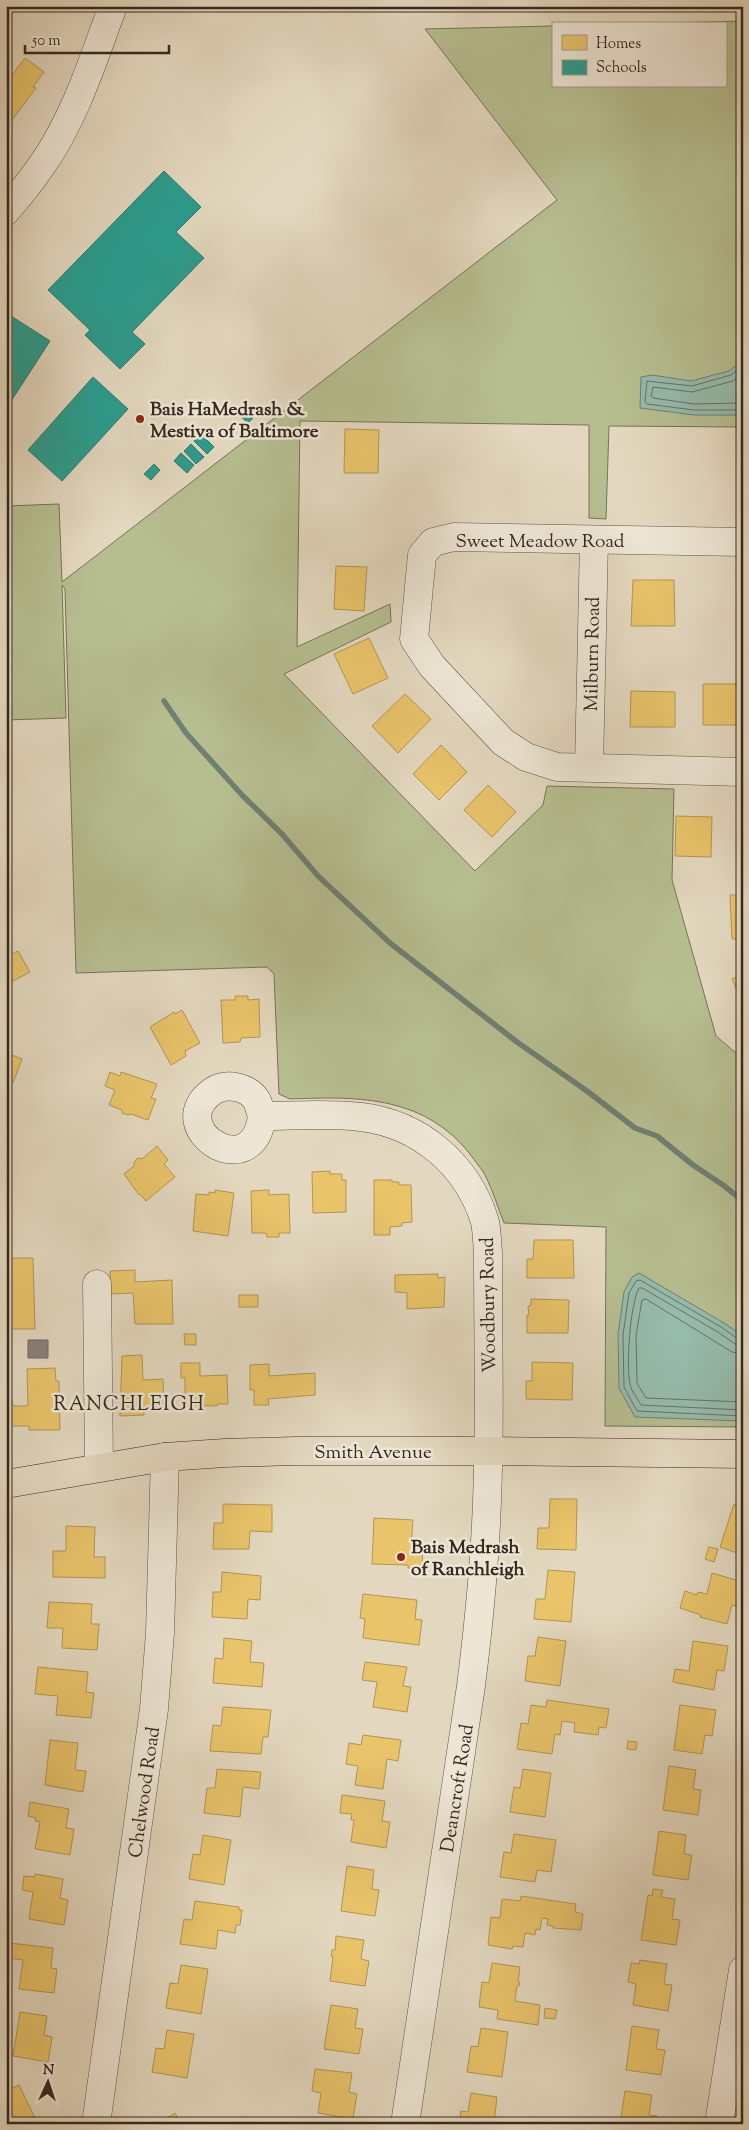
<svg xmlns="http://www.w3.org/2000/svg" width="749" height="2130" font-family="'Sorts Mill Goudy',serif">
	<style>
		.green { fill: #b6be90; stroke: #767358 }
		.water { fill: #96bbac; stroke: #6f8074 }
		.homes { fill: #e9c46a; stroke: #b39554 }
		.schools { fill: #2a9d8f; stroke: #2d7a6e }
		.industry { fill: #8a817c; stroke: #706660 }
		.lines { fill: none; stroke-linecap: round; stroke-linejoin: round }
		.shore { stroke: #667266; stroke-width: 1 }
		.stream { stroke: #6f8074; stroke-width: 5.5 }
		.minor-casing { stroke: #605448; stroke-width: 29 }
		.major-casing { stroke: #352820; stroke-width: 29 }
		.minor { stroke: #ede6d5; stroke-width: 28 }
		.major { stroke: #e3d8bf; stroke-width: 28 }
		.poi-dot { fill: #8f2418; stroke: #ede6d5; stroke-width: 2 }
		.labels { text-anchor: middle; stroke-width: 5; stroke-linejoin: round; paint-order: stroke }
		.poi-label { font-size: 19px; font-weight: bold; fill: #352820; stroke: #ede6d5; text-anchor: start }
		.street-label { font-size: 19px; fill: #352820; stroke: #ede6d5 }
		.neighbourhood-label { font-size: 20px; letter-spacing: 1px; fill: #352820; stroke: #ede6d5 }
	</style>
	<rect width="100%" height="100%" fill="#e3d8bf"/>
	<filter id="stains"><feTurbulence type="fractalNoise" baseFrequency=".004" numOctaves="4"/><feColorMatrix values="0 0 0 0 .2 0 0 0 0 .09 0 0 0 0 .02 0 0 0 .5 -.17"/></filter>
	<radialGradient id="worn" r=".72"><stop offset=".6" stop-color="#630" stop-opacity="0"/><stop offset="1" stop-color="#630" stop-opacity=".3"/></radialGradient>
	<path class="green" d="M743,21V427L609,426L606,519L589,518V425L300,421L297,647L390,604L391,622L284,674L475,871L543,805L547,786L674,789L672,880L716,1036L743,1059V1427L605,1426L606,1227L504,1223C498,1208 493,1191 486,1177C483,1170 477,1164 473,1158C427,1096 360,1096 290,1099L279,1094L274,974L267,967L76,973L65,589L62,585L66,718L6,720V506L59,504L62,582L557,200L425,29L553,26V86H725V24H631Z"/>
	<path class="water" d="M743,360V415H694L640,408L641,377L652,375L691,381L729,371Z
		M639,1273L724,1323L743,1336V1421L635,1417L619,1388L618,1334L624,1292L632,1277Z"/>
	<path class="homes" d="M25,58L44,72L33,87L36,88L12,120L6,115V83Z
		M345,429L379,430L378,473H344Z
		M336,566L367,567L364,611L334,609Z
		M633,580H674L675,626H631Z
		M369,638L388,678L353,694L334,654Z
		M703,684H740V725H703Z
		M631,691L675,692V727H630Z
		M405,694L431,719L398,753L372,726Z
		M441,745L467,772L439,800L413,774Z
		M488,785L516,812L492,837L464,810Z
		M676,816L712,817L711,857L675,856Z
		M739,816H743V852H739Z
		M730,895H743V939H732Z
		M18,951L30,972L6,985V957Z
		M743,974V1004L732,979Z
		M6,992L11,1001L6,1003Z
		M235,996H248V1000L259,999L260,1037L241,1038L240,1042L223,1043L221,1000H235Z
		M182,1010L200,1043L185,1051L186,1056L171,1065L150,1027L174,1012L175,1014Z
		M6,1036L12,1038L7,1053L22,1059L13,1083L6,1081Z
		M110,1072L120,1076L121,1072L157,1084L151,1098L156,1099L148,1120L131,1114L128,1115L122,1113V1110L109,1105L115,1090L105,1086Z
		M157,1146L168,1160L164,1164L175,1177L146,1201L140,1194L139,1195L124,1174L134,1166V1162L138,1158L142,1159Z
		M330,1171V1174H342V1180H346V1212L313,1213L312,1172Z
		M374,1180H392V1182H399V1185H411L412,1222L402,1223V1226L390,1227V1235H374Z
		M215,1190L234,1193L228,1236L193,1231L196,1194L209,1195V1192L215,1193Z
		M269,1190V1195L289,1194L290,1233H279V1237H267L266,1233H252L251,1191Z
		M534,1240H573L574,1278H527V1259H533Z
		M6,1258H33L35,1329H6Z
		M135,1270V1282L172,1280L173,1324H135L133,1293L111,1294L110,1271Z
		M438,1274V1278L445,1277L444,1307L407,1309V1293L395,1292V1275Z
		M239,1295H258V1307H239Z
		M531,1299L569,1300L568,1333H527V1315H529L528,1306L531,1305Z
		M184,1334H196V1345H185Z
		M142,1355L143,1380L163,1379L164,1408L144,1409V1415L120,1416L122,1356Z
		M532,1362L573,1363L572,1400L526,1399V1381H532Z
		M181,1363H200V1376L227,1375L228,1404H217V1406L185,1405V1378H181Z
		M269,1364V1376L315,1373V1395L268,1399L269,1405H254V1390H250V1365Z
		M55,1368L56,1381H59L60,1430H29V1426H11V1429H6V1400L12,1399L13,1406H28L27,1369Z
		M550,1499H577L576,1550L537,1549L538,1528H549Z
		M223,1504L272,1505V1532L250,1531L249,1549H213L214,1523H223Z
		M734,1504L743,1507V1555L720,1547Z
		M374,1518L413,1520L411,1547H423L422,1568H408V1565L372,1564Z
		M66,1526L95,1527L94,1557H105V1578L53,1577V1551H66Z
		M709,1547L718,1549L714,1562L705,1559Z
		M548,1570L575,1572L571,1622L534,1619L536,1599H545Z
		M222,1572L261,1576L260,1600L248,1599L247,1619L212,1617L213,1592H221Z
		M712,1573L743,1582V1597L740,1607L732,1605L727,1624L700,1617L701,1615L680,1608L685,1591L697,1595L698,1592L707,1594Z
		M363,1594L417,1600L415,1619L422,1620L419,1645L363,1638L365,1619L360,1618Z
		M49,1602L92,1604L91,1624H99L97,1650L62,1648L63,1628H47Z
		M538,1637L566,1641L560,1686L525,1681L528,1656H535Z
		M224,1638L252,1641L250,1662L264,1663L262,1687L213,1683L215,1658L223,1659Z
		M693,1641L728,1646L724,1671L717,1670L714,1690L673,1682L675,1669L689,1671Z
		M365,1662L407,1667L403,1686L411,1687L407,1712L373,1707L377,1682L362,1680Z
		M38,1667L88,1672L86,1692L94,1693L91,1718L56,1715L58,1696L35,1694Z
		M547,1700L609,1709L606,1728L599,1727L598,1735L574,1732L575,1723L562,1721L560,1735L555,1734L552,1754L517,1749L521,1723L528,1724L531,1705L546,1707Z
		M680,1705L716,1710L712,1736L705,1735L702,1754L674,1750Z
		M223,1707L271,1710L268,1737H263L261,1754L210,1751L213,1725L221,1726Z
		M363,1735L401,1740L398,1761L387,1759L383,1789L355,1785L358,1766L346,1764L349,1743L361,1745Z
		M50,1740L78,1743L75,1770L86,1771L83,1792L45,1785Z
		M628,1741L637,1742L636,1750L627,1749Z
		M669,1766L696,1770L693,1789L701,1790L698,1815L663,1810Z
		M217,1769L261,1772L259,1789L243,1787L240,1817L204,1813L207,1788H215Z
		M523,1769L551,1773L545,1817L510,1812L514,1787L520,1788Z
		M342,1795L385,1801L382,1821L390,1822L386,1848L351,1842L354,1820H351L352,1814L340,1813Z
		M30,1802L69,1809L66,1828L74,1829L70,1855L35,1849L40,1822L35,1821L36,1818L28,1816Z
		M659,1831L686,1835L684,1854L692,1855L688,1880L653,1875Z
		M514,1834L556,1840L551,1872L537,1870L535,1882L500,1877L504,1852L511,1853Z
		M203,1835L231,1840L224,1885L189,1879L193,1854L200,1855Z
		M347,1866L374,1870L372,1889L379,1890L375,1916L341,1911Z
		M35,1874L63,1879L60,1898L68,1900L64,1925L29,1919L33,1892L22,1890L24,1876L35,1877Z
		M653,1889L663,1890L661,1897L675,1899L672,1919L680,1920L676,1945L641,1940L648,1895L652,1896Z
		M521,1896L576,1904L575,1912L583,1914L581,1930L553,1928V1926L547,1925L548,1919L542,1918L540,1930L536,1929L535,1935L525,1933L523,1947L513,1946L512,1949L488,1945L491,1917L500,1918L502,1899L520,1901Z
		M195,1901L239,1907V1910H242L240,1925H236L235,1933L218,1930L216,1949L180,1944L184,1919L192,1920Z
		M336,1936L364,1940L361,1959L369,1961L365,1986L330,1981L333,1957L331,1956L332,1950H335Z
		M10,1943L53,1948L51,1968L57,1969L54,1993L19,1989L23,1960L8,1958Z
		M640,1960L667,1964L664,1984L672,1985L668,2011L633,2005L636,1984L628,1982L631,1963L639,1964Z
		M492,1963L520,1967L518,1982H520L519,1986H517L515,2001L540,2005L538,2025L497,2019L498,2010L479,2007L482,1982L489,1983Z
		M181,1965L208,1969L201,2014L166,2008L170,1983L178,1984Z
		M331,2005L358,2009L355,2028L363,2029L359,2054L324,2049Z
		M545,2008L557,2010L555,2019L544,2018Z
		M20,2012L47,2016L44,2035L52,2037L48,2062L13,2056Z
		M632,2026L659,2030L656,2049L665,2050L661,2075L626,2070Z
		M481,2028L508,2032L502,2077L467,2072L471,2046L478,2047Z
		M167,2030L194,2034L187,2078L152,2072L156,2048L164,2049Z
		M315,2069L352,2073L349,2092L357,2094L353,2119L318,2113L321,2093L312,2091Z
		M19,2085L38,2124H6V2111L9,2109L6,2105V2091Z
		M625,2091L652,2095L649,2115L657,2116L656,2124H620Z
		M471,2093L497,2097L494,2124H459L461,2111L468,2112Z
		M175,2113L181,2124H157Z"/>
	<path class="schools" d="M164,171L201,207L176,232L204,258L132,332L145,344L120,369L85,335L90,330L48,290Z
		M11,316L50,341L6,409V324Z
		M93,377L128,409L62,481L28,450Z
		M240,406L253,418L248,423L235,411Z
		M201,434L214,447L207,454L194,441Z
		M191,444L204,457L196,464L184,451Z
		M181,453L194,465L187,473L174,461Z
		M154,464L160,470L151,480L144,474Z"/>
	<path class="industry" d="M28,1340H48V1358H28Z"/>
	<g class="lines">
		<path class="shore" d="M743,366L731,375L692,386L647,381L645,401L647,404L694,410H743
			M743,374L733,381L692,392L653,387L651,396L653,398L694,404L743,403
			M743,1340L738,1339L721,1327L640,1280L636,1281L629,1293L623,1335L624,1387L637,1411L743,1416
			M743,1346L735,1344L718,1332L642,1288H639C630,1305 626,1365 630,1384C631,1391 638,1399 641,1405L743,1410
			M743,1354L732,1352L646,1299L642,1300L636,1335L637,1383L646,1398L743,1402"/>
		<path class="stream" d="M164,701L186,733L242,795L282,834L318,876L390,943L517,1042L587,1091L635,1128L657,1136L693,1165L723,1185L743,1201"/>
		<g class="minor-casing">
			<path id="minor" d="M6,211C19,196 31,181 42,165C75,118 93,60 113,6
				M743,542L454,537L433,542L422,555L414,639L432,666L503,742L526,757L557,767L743,772
				M589,768L594,540
				M262,1116C260,1111 259,1105 257,1101C249,1087 227,1082 213,1091C161,1127 253,1188 262,1116C295,1116 329,1113 361,1117C420,1124 468,1165 485,1222C487,1231 487,1243 488,1252C488,1349 491,1446 485,1542C482,1590 477,1638 471,1686L405,2124
				M97,1284L99,1467
				M96,2124L154,1709L160,1633L165,1457
				M719,2124L743,1970"/>
		</g>
		<g class="major-casing">
			<path id="major" d="M6,1484L165,1457L225,1453L295,1451H488L743,1454"/>
		</g>
		<use href="#minor" class="minor"/>
		<use href="#major" class="major"/>
	</g>
	<g class="poi-dot">
		<circle cx="140" cy="419" r="5"/>
		<circle cx="401" cy="1557" r="5"/>
	</g>
	<g class="labels">
		<g class="poi-label">
			<text x="150" y="415">Bais HaMedrash &amp;<tspan x="150" dy="22">Mestiva of Baltimore</tspan></text>
			<text x="411" y="1553">Bais Medrash<tspan x="411" dy="22">of Ranchleigh</tspan></text>
		</g>
		<g class="street-label">
			<text x="540" y="547">Sweet Meadow Road</text>
			<text transform="translate(591 654) rotate(-89)" y="7">Milburn Road</text>
			<text transform="translate(487 1305) rotate(-91)" y="7">Woodbury Road</text>
			<text x="373" y="1458">Smith Avenue</text>
			<text transform="translate(456 1788) rotate(-81)" y="7">Deancroft Road</text>
			<text transform="translate(143 1792) rotate(-82)" y="7">Chelwood Road</text>
		</g>
		<g class="neighbourhood-label">
			<text x="129" y="1410">RANCHLEIGH</text>
		</g>
	</g>
	<rect width="749" height="2130" fill="none" stroke="#e3d8bf" stroke-width="25"/>
	<rect x="8" y="8" width="734" height="2115" fill="none" stroke="#352820" stroke-width="2.5"/>
	<rect x="12" y="12" width="724" height="2105" fill="none" stroke="#352820"/>
	<rect x="552" y="22" width="175" height="65" fill="#ede6d5" stroke="#a39a8d"/>
	<rect x="562" y="35" width="25" height="15" fill="#e9c46a" stroke="#a39a8d"/>
	<text x="596" y="48" font-size="15" fill="#352820">Homes</text>
	<rect x="562" y="60" width="25" height="15" fill="#2a9d8f" stroke="#a39a8d"/>
	<text x="596" y="72" font-size="15" fill="#352820">Schools</text>
	<g transform="translate(48 2082) rotate(3)" stroke="#ede6d5" stroke-width="4" paint-order="stroke">
	<path d="M0-4L9 19L0 12L-9 19Z" fill="#352820"/>
	<text y="-8" font-size="14" font-weight="bold" text-anchor="middle" fill="#352820">N</text>
	</g>
	<path d="M25 45v8h144v-8" fill="none" stroke="#352820" stroke-width="2.5"/>
	<text x="32" y="45" font-size="15" fill="#352820" stroke="#ede6d5" stroke-width="4" paint-order="stroke">50 m</text>
	<rect width="100%" height="100%" filter="url(#stains)"/>
	<rect width="100%" height="100%" fill="url(#worn)"/>
</svg>
